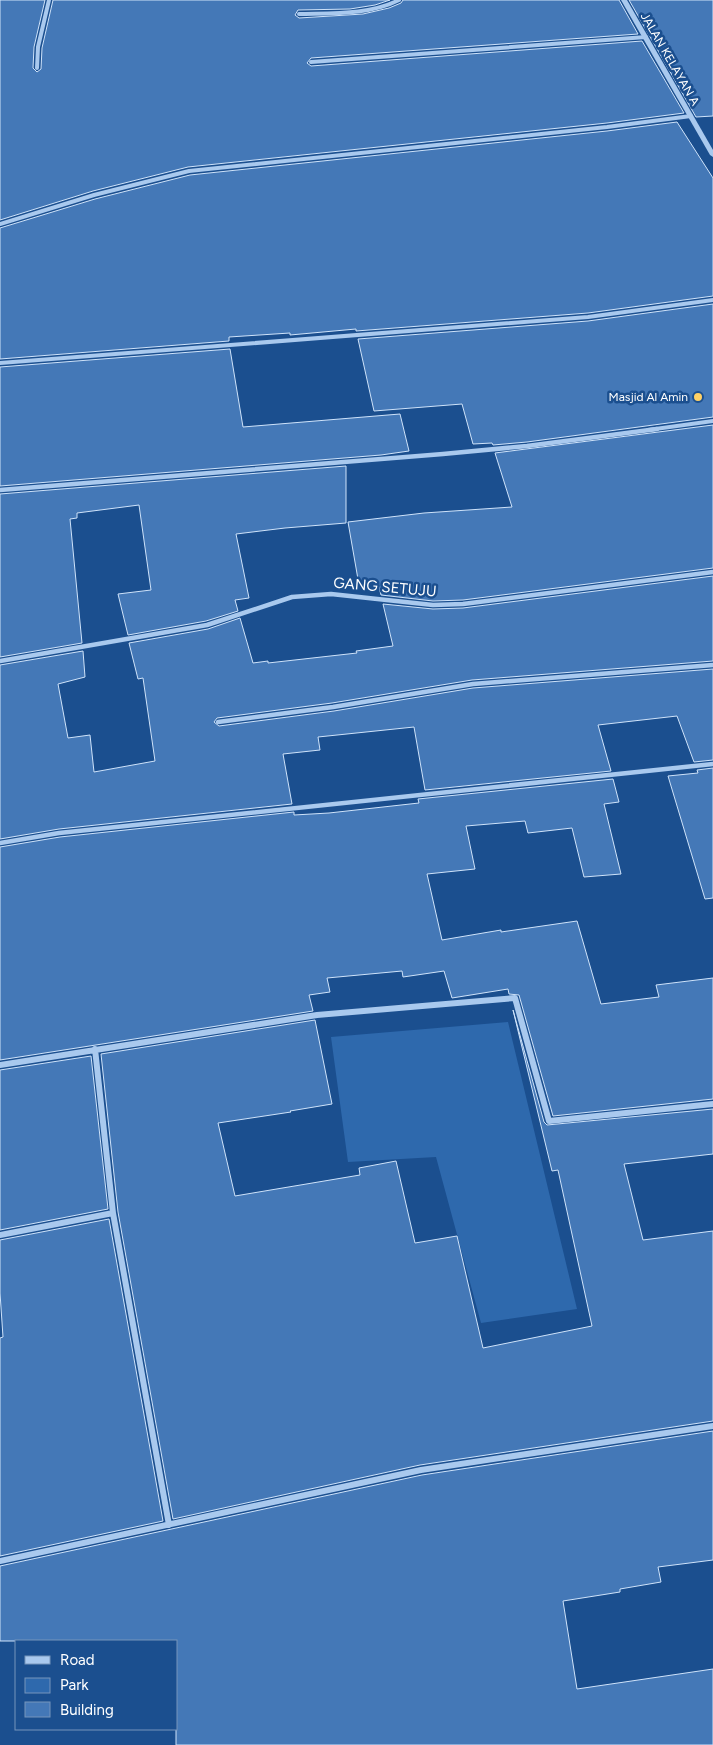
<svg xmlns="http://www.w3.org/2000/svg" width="713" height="1745" font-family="Figtree,sans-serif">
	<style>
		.green { fill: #2e69ad }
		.building { fill: #4478b7; stroke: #cfe3fa }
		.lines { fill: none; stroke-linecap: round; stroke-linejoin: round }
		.minor-far2 { stroke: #a9c9ee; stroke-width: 4 }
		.minor-far1 { stroke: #a9c9ee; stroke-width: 4.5 }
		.minor { stroke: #a9c9ee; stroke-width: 6 }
		.tertiary { fill: #a9c9ee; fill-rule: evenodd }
		.poi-dot { fill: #ffd166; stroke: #1b4f8f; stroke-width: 2 }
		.labels { text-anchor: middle; stroke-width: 5; stroke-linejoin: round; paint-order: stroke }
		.far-street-label { font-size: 12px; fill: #fff; stroke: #1b4f8f }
		.far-poi-label { font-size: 12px; fill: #fff; stroke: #1b4f8f; text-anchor: end }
		.street-label { font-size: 15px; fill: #fff; stroke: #1b4f8f }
	</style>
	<rect width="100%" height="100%" fill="#1b4f8f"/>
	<path class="green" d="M508,1022L577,1309L481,1323L436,1157L348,1162L331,1037Z"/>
	<path class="building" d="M0,0H45L34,47L33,68L37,72L41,69L42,48L53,0H390L375,5L350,9L298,10L295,15L299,18L363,14L389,8L401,3L403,0H619L638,34L311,58L307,63L311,66L642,41L684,113L607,123L188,167L93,191L0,220Z
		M629,0H713V116L696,117Z
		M677,122L713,178V296L588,313L356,331V329L290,335V333L229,337V341L0,359V228L95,199L190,175L607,131Z
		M713,304V417L527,442L493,445L492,443L473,444L462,404L374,411L358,339L588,321Z
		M230,349L243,427L400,414L409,451L381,455L0,486V367Z
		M713,425V568L463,600L433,601L381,595L378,583L359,585L348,522L424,513L512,507L495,453Z
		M346,466V523L285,528L236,534L249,598L235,600L238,611L206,621L128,635L118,594L151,590L139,505L77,513V518L70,519L82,643L0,657V494Z
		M713,576V661L472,680L332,703L217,718L214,722L219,726L334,711L473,688L713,669V760L694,762L677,716L598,725L611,771L425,790L414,727L318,737L320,750L283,754L292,804L59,829L0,839V665L83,651L85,677L58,684L68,738L90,735L94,772L155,761L143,678L138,679L129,643L208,629L240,618L253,663L268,661V663L357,653L356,651L393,646L383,604L433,609L463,608Z
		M713,768V898L705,899L668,776L698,773L697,770Z
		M613,779L619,802L604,804L621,874L584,877L572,828L528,833L525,821L466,826L475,869L427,874L442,940L501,930V932L577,921L601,1004L659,997L656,985L713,978V1099L553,1116L519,995L509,994L508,989L452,998L444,971L403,977L402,971L327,978L330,992L309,995L313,1011L0,1060V847L60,837L294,812V815L329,813L419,803L418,799Z
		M513,1010L544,1122L547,1125L713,1109V1154L624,1164L643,1240L713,1231V1421L420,1465L173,1519L118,1212L101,1054L315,1020L332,1104L290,1111L291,1112L218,1123L235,1196L360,1175L359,1168L396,1161L415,1243L457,1236L483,1348L592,1326L558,1170L552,1171Z
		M91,1056L108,1209L0,1230V1070Z
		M109,1219L163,1521L0,1556V1338L3,1337L0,1293V1240Z
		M713,1431V1560L658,1567L661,1582L620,1589V1592L563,1601L577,1689L713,1669V1745H176V1641H0V1566L422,1475Z"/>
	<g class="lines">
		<path class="minor-far2" d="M299,14C331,13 370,15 399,0
			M311,62L646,37
			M37,68L38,47L49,0
			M0,224L94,195L189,171L607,127L691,116
			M0,363L588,317L713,300
			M648,430L713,421"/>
		<path class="minor-far1" d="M0,490L443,454L527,446L657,429
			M0,661L207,625L292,597L331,594L433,605L463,604L713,572
			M218,722L333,707L473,684L713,665
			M0,843L59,833L713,764"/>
		<path class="minor" d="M95,1049L113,1213L169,1525
			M0,1065L317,1015L515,998L549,1121L713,1104
			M0,1235L113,1213
			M0,1561L421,1470L713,1426"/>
		<path class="tertiary" d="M621,0H627L713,150V157L710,155Z"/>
	</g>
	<circle class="poi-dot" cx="698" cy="397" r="5"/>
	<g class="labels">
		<g class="far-street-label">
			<text transform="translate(670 59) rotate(60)" y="4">JALAN KELAYAN A</text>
		</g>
		<g class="far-poi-label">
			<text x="688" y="401">Masjid Al Amin</text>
		</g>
		<g class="street-label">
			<text transform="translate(385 587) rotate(5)" y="5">GANG SETUJU</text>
		</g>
	</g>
	<rect x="15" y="1640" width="162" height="90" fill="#1b4f8f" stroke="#7695bc"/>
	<rect x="25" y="1656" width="25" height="8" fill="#a9c9ee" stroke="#7695bc"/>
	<text x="60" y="1665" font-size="15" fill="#ffffff">Road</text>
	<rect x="25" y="1678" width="25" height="15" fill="#2e69ad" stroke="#7695bc"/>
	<text x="60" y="1690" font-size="15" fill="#ffffff">Park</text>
	<rect x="25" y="1702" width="25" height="15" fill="#4478b7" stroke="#7695bc"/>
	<text x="60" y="1715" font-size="15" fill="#ffffff">Building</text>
</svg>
